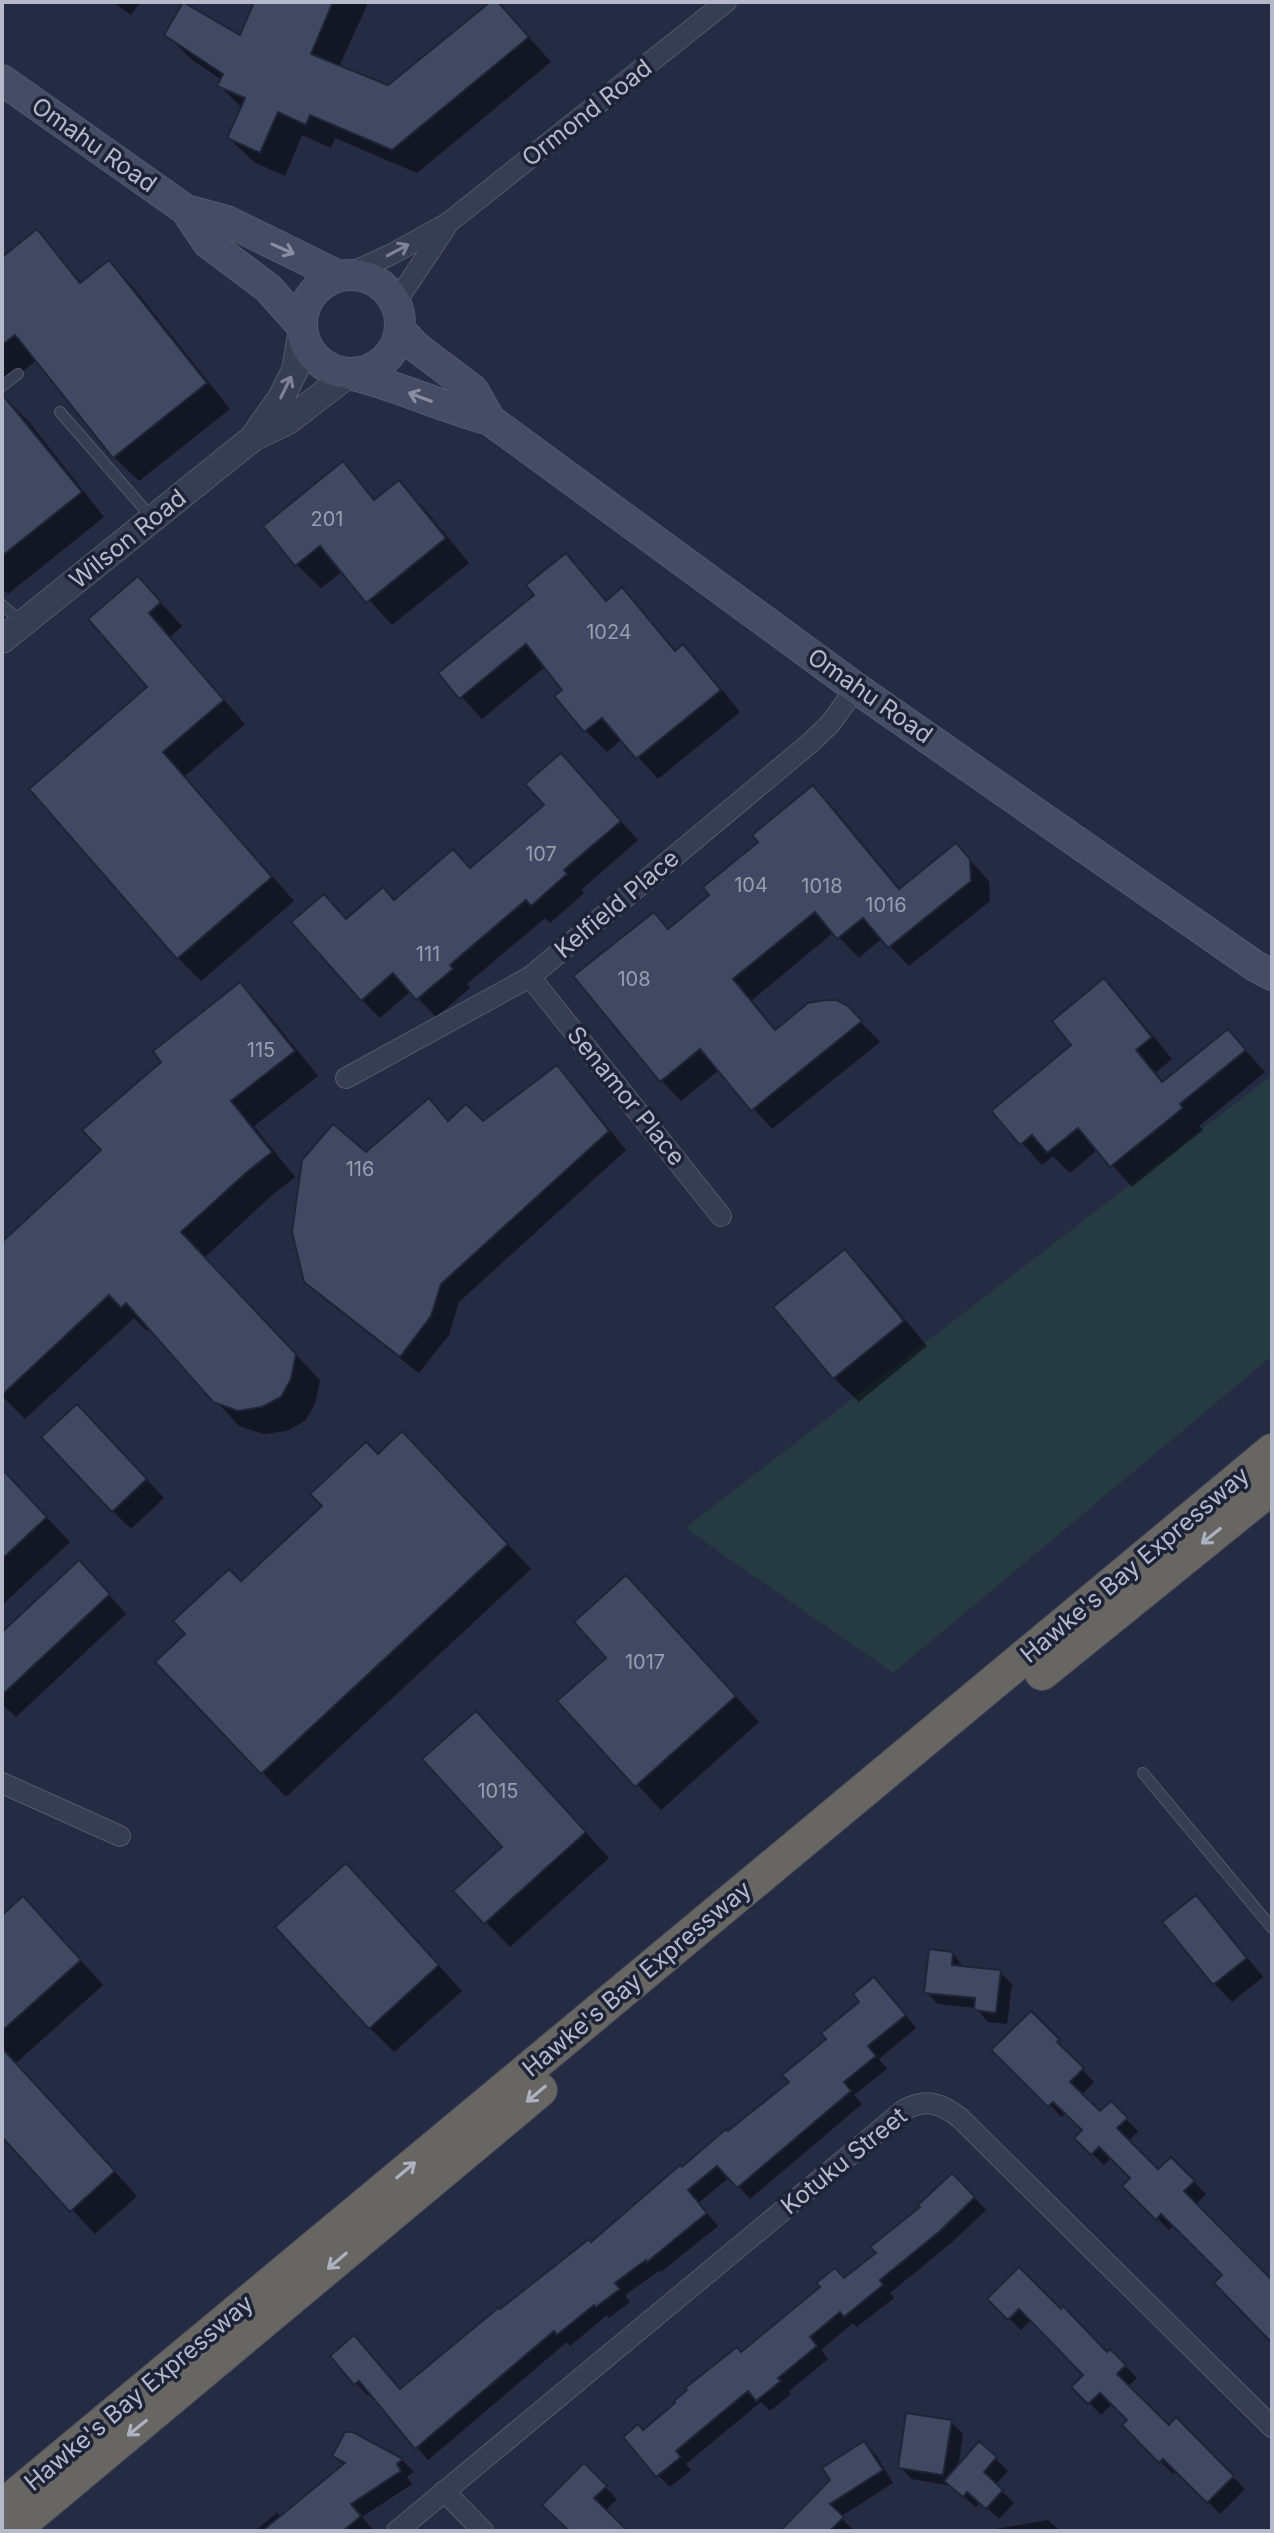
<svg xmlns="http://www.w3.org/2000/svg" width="1274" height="2533" font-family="Inter,sans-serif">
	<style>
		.green { fill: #263a42 }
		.shadow { fill: #0007 }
		.building { fill: #404862; stroke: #1f2538; stroke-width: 2 }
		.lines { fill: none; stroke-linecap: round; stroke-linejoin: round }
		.service-casing { stroke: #53596b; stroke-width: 12 }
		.minor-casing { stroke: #53596b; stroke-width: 22 }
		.tertiary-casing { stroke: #53596b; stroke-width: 28 }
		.secondary-casing { stroke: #53596b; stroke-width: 32 }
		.trunk-casing { stroke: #404658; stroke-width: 36 }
		.service { stroke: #383e51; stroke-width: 10 }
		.minor { stroke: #383e51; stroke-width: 20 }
		.tertiary { stroke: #383e51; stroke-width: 26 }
		.secondary { stroke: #464c64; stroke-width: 30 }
		.trunk { stroke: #676663; stroke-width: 34 }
		.oneway { stroke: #898ea2 }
		.oneway2 { stroke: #7d8294 }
		.oneway3 { stroke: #adb2c1 }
		.labels { text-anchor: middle; stroke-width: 7; stroke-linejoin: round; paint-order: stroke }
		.number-label { font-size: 20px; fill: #989eb1 }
		.street-label { font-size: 24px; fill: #b5bacb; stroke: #1d2336 }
	</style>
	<rect width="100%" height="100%" fill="#242b42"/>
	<path class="green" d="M1272,1075V1356L893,1673L685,1528Z"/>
	<path class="shadow" d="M113,2H140L131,15Z
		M256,2H364L367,5L339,67L388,87L493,2L518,25L551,62L417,173L335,138L331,148L302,135L285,176L254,162L229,138L242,108L220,86L222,80L191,59L166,34L241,38Z
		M36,232L83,284L109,263L133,287L230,409L139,481L114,457L37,360L2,388V259Z
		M5,398L29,422L104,517L8,594L2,588V400Z
		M343,464L377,501L399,483L423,507L469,563L392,625L343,571L321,588L296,564Z
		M566,555L608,602L622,590L677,652L683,647L704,668L740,712L658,779L622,739L607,752L586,731L557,696L565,690L546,666L482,719L440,673L536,595Z
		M138,578L182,626L170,637L245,724L185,776L294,901L201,981L178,958L32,789L150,688Z
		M561,755L638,840L581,890L584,893L550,923L545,918L467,984L470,988L436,1017L411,991L380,1018L362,1000L347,921L471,869L546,805Z
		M813,787L833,807L901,890L956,845L989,881L990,901L909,966L882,938L859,958L834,932L752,1000L777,1031L847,1008L880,1042L772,1129L719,1070L681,1101L662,1081L576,976L654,914L669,930L712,895Z
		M1104,981L1125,1002L1172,1059L1156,1072L1164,1083L1228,1031L1265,1072L1199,1126L1203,1130L1132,1187L1098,1149L1070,1173L1053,1156L1042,1165L994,1111L1074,1046Z
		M240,985L264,1009L318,1076L254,1126L295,1177L271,1196L204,1258L320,1380L315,1404L305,1421L287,1431L264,1434L239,1426L150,1328L147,1331L134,1318L25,1419L2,1396V1245L104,1150L164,1062Z
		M557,1067L575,1086L626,1150L459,1302L449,1335L419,1373L325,1300L306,1281L366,1154L429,1101L450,1122L483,1124Z
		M845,1251L869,1276L927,1346L859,1402L834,1378Z
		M95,1425L164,1498L131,1529L113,1511Z
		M378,1456L426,1458L531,1569L286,1797L158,1662Z
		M2,1486L33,1503L70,1542L2,1605Z
		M97,1581L126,1614L16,1717L2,1704V1635Z
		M650,1602L759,1722L661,1810L560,1701L609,1658Z
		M500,1738L609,1858L510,1947L456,1891L505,1847Z
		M370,1890L462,1991L394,2052L370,2028Z
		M1195,1898L1214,1916L1263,1977L1232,2002L1214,1983Z
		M2,1918L46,1922L103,1985L16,2063L137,2196L95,2234L2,2134Z
		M953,1953L964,1968L1000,1972L1012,1984L1007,2024L988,2022L976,2008L938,2004L926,1992Z
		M886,1991L916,2028L879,2059L887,2069L854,2095L862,2104L750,2199L730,2177L698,2203L718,2226L661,2272L659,2271L625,2295L630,2302L609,2318L607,2315L570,2346L567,2342L428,2460L371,2393L368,2396L332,2356L401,2391L592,2244L792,2083Z
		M1031,2014L1094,2082L1081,2095L1100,2114L1126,2119L1138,2131L1128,2142L1158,2172L1171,2159L1206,2194L1195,2205L1272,2283V2343L1225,2275L1174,2225L1169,2230L1125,2186L1133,2178L1112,2157L1104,2165L1076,2138L1084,2130L1066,2112L1062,2117L994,2050Z
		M952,2175L986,2210L951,2243L890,2293L894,2298L857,2327L853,2323L821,2350L828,2359L789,2391L791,2394L770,2411L761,2402L686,2464L691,2470L670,2487L658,2475L643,2432L741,2354L878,2254Z
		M1019,2270L1107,2354L1110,2351L1137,2378L1127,2387L1169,2428L1176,2420L1245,2489L1220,2514L1177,2470L1173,2474L1125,2425L1130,2420L1113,2403L1101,2415L1074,2387L1086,2375L1032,2319L1021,2330L989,2299Z
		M951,2422L963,2434L958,2469L980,2444L1008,2471L995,2485L1014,2503L999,2519L981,2502L976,2507L952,2486L912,2479L900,2467Z
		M353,2434L402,2460L414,2472L407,2477L412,2484L362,2517L372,2529L255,2531L277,2513L282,2517L344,2466L334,2456Z
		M864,2444L876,2455L893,2483L840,2517L854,2531H782L832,2481Z
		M584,2466L617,2499L605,2511L625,2531H570Z
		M1048,2520L1060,2531H997L996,2529Z"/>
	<path class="building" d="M183,2L240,35L254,2H333L311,54L388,85L490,2H498L529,37L392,150L310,115L306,125L278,112L260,153L227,138L245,98L217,86L223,74L164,35Z
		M37,229L80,283L109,260L207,383L113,458L15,335L2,345V257Z
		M2,394L82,492L2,556Z
		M343,461L374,500L399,480L446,538L366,603L320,546L295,566L263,526Z
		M566,553L606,601L622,587L675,651L683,644L721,690L636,759L602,718L584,732L554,696L562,690L526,644L459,699L438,673L534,595L526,585Z
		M138,576L161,602L149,613L224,700L163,752L272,877L177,959L29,789L147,687L88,619Z
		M561,753L621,821L564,870L567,874L531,906L526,900L450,965L453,969L416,1000L393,973L361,1001L291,922L324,894L346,919L383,887L394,900L453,849L470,868L544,805L525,784Z
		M813,785L899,889L956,843L970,859L971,881L888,948L863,918L837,939L815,912L733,979L775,1030L808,1003L826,1000H837L848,1006L862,1021L751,1111L700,1049L660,1082L573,976L654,912L668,929L709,895L703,887L758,842L752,835Z
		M1104,978L1152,1037L1136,1050L1162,1082L1228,1029L1246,1050L1180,1104L1183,1108L1110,1167L1078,1128L1047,1153L1032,1135L1020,1145L991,1111L1071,1045L1052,1021Z
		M240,982L295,1051L231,1101L272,1152L247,1172L181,1232L296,1354L291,1379L281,1397L262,1407L238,1411L213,1402L126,1303L121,1308L109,1295L2,1395V1242L101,1150L82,1130L161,1062L153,1051Z
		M557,1065L609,1131L441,1284L431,1316L400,1357L304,1282L292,1232L302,1160L333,1124L366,1152L429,1098L448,1121L466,1104L483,1121Z
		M845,1249L904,1321L833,1379L773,1307Z
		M77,1404L147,1479L112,1512L41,1437Z
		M402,1431L508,1544L261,1774L155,1662L185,1634L173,1621L229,1569L241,1581L322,1506L310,1494L366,1442L378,1454Z
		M2,1469L47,1517L2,1559Z
		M79,1560L110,1594L2,1695V1632Z
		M626,1575L736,1696L635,1787L557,1701L606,1658L574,1622Z
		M476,1711L586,1832L484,1924L453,1891L502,1847L422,1759Z
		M346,1863L439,1965L369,2029L275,1927Z
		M1196,1895L1247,1958L1213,1985L1162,1922Z
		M23,1896L81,1960L2,2031V1915Z
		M929,1949L953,1952L952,1965L1001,1970L996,2013L974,2010L975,1998L924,1993Z
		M874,1977L906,2015L868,2046L876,2056L844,2082L851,2091L737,2188L717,2166L688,2190L707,2213L647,2262L646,2260L615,2283L620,2289L596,2307L594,2305L557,2335L554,2331L415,2449L359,2381L354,2385L330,2356L354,2335L400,2389L498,2308L500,2309L589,2239L591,2242L680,2165L682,2167L726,2129L728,2131L789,2082L782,2075L826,2039L821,2033L859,2002L853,1994Z
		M1031,2011L1060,2040L1057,2042L1084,2068L1070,2082L1100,2111L1111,2101L1128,2118L1117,2128L1158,2169L1171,2157L1195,2181L1184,2191L1272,2280V2343L1214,2283L1222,2275L1161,2214L1156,2220L1122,2186L1130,2178L1099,2147L1091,2155L1074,2138L1082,2130L1053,2102L1048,2107L991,2050Z
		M2,2048L115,2171L70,2212L2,2137Z
		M952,2173L975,2197L940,2231L880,2280L883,2285L844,2317L840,2312L810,2337L817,2346L778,2378L781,2381L756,2401L748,2391L676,2451L681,2457L656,2477L623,2437L638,2424L643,2430L675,2403L674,2401L687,2390L685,2388L737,2347L741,2352L820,2287L816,2283L835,2268L844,2278L876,2253L870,2247L920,2207L918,2205Z
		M1019,2267L1061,2309L1063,2306L1107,2352L1110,2349L1126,2365L1117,2374L1169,2425L1176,2417L1234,2476L1207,2503L1163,2459L1159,2463L1122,2425L1127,2420L1100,2393L1088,2404L1071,2387L1083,2375L1019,2309L1008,2320L987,2299Z
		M906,2413L952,2420L943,2475L898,2468Z
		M345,2432H353L403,2459L397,2464L401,2471L351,2504L361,2516L343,2531H262L345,2463L332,2456Z
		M864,2441L883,2470L830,2504L844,2517L830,2531H780L830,2480L822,2468Z
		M979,2441L997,2457L984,2472L1003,2490L986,2509L967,2492L963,2497L944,2481Z
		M584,2463L607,2486L594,2498L628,2531H569L542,2505Z"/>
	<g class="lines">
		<g class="service-casing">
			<path id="service" d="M2,386L18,374
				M60,412L153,519
				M2,605L22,622
				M1143,1773L1272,1928"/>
		</g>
		<g class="minor-casing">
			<path id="minor" d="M346,275L392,254L448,223L726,2
				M396,302L446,227
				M530,977L721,1216
				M346,1078L530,977L809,744L830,724L856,688
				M2,1783L120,1836
				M444,2491L483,2531
				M397,2531L904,2110C926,2098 941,2103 960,2118L1272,2427"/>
		</g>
		<g class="tertiary-casing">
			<path id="tertiary" d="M255,435L281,398L295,370L302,330
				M2,640L253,438L288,421L349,374"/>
		</g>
		<g class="secondary-casing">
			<path id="secondary" d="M2,80L186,210L227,221L339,276
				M186,210L208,243L268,288L301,325
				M302 324a49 49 0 1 1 98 0a49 49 0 1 1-98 0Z
				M401,331L416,347L473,390L490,420
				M350,374C398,386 442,407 490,420L856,688L1255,966L1272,975"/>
		</g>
		<g class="trunk-casing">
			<path id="trunk" d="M1042,1673L1272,1487
				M2,2507L1272,1451
				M12,2531L540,2090"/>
		</g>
		<use href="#service" class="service"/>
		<use href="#minor" class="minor"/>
		<use href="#tertiary" class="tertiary"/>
		<use href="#secondary" class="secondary"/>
		<use href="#trunk" class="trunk"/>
	</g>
	<defs><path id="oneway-shaft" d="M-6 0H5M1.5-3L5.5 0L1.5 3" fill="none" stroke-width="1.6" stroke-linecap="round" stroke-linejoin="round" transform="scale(2)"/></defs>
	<g class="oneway">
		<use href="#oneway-shaft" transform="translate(283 249) rotate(24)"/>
		<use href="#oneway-shaft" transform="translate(420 397) rotate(-159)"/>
	</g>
	<g class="oneway2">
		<use href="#oneway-shaft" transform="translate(398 250) rotate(-28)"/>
		<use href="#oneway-shaft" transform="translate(286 387) rotate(-64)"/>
	</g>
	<g class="oneway3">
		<use href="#oneway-shaft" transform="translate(1211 1536) rotate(141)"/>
		<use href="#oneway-shaft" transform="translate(536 2094) rotate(140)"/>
		<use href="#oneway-shaft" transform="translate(406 2170) rotate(-40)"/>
		<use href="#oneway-shaft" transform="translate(337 2261) rotate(140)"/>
		<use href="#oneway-shaft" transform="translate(137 2428) rotate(141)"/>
	</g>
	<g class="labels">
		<g class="number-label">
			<text x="327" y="526">201</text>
			<text x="609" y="639">1024</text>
			<text x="541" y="861">107</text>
			<text x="751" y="892">104</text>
			<text x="822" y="893">1018</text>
			<text x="886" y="912">1016</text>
			<text x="428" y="961">111</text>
			<text x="634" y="986">108</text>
			<text x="261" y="1057">115</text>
			<text x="360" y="1176">116</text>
			<text x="645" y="1669">1017</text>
			<text x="498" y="1798">1015</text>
		</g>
		<g class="street-label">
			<text transform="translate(587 113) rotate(-38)" y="8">Ormond Road</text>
			<text transform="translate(94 145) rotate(35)" y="8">Omahu Road</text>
			<text transform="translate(128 539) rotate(-39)" y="8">Wilson Road</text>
			<text transform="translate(870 696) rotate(35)" y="8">Omahu Road</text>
			<text transform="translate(617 904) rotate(-40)" y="8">Kelfield Place</text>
			<text transform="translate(626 1096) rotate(51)" y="8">Senamor Place</text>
			<text transform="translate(1135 1565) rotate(-40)" y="8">Hawke's Bay Expressway</text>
			<text transform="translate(637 1979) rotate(-40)" y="8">Hawke's Bay Expressway</text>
			<text transform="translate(844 2161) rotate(-39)" y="8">Kotuku Street</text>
			<text transform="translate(139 2393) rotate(-40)" y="8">Hawke's Bay Expressway</text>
		</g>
	</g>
	<rect width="1274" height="2533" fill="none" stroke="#b5bacb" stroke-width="8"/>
</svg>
